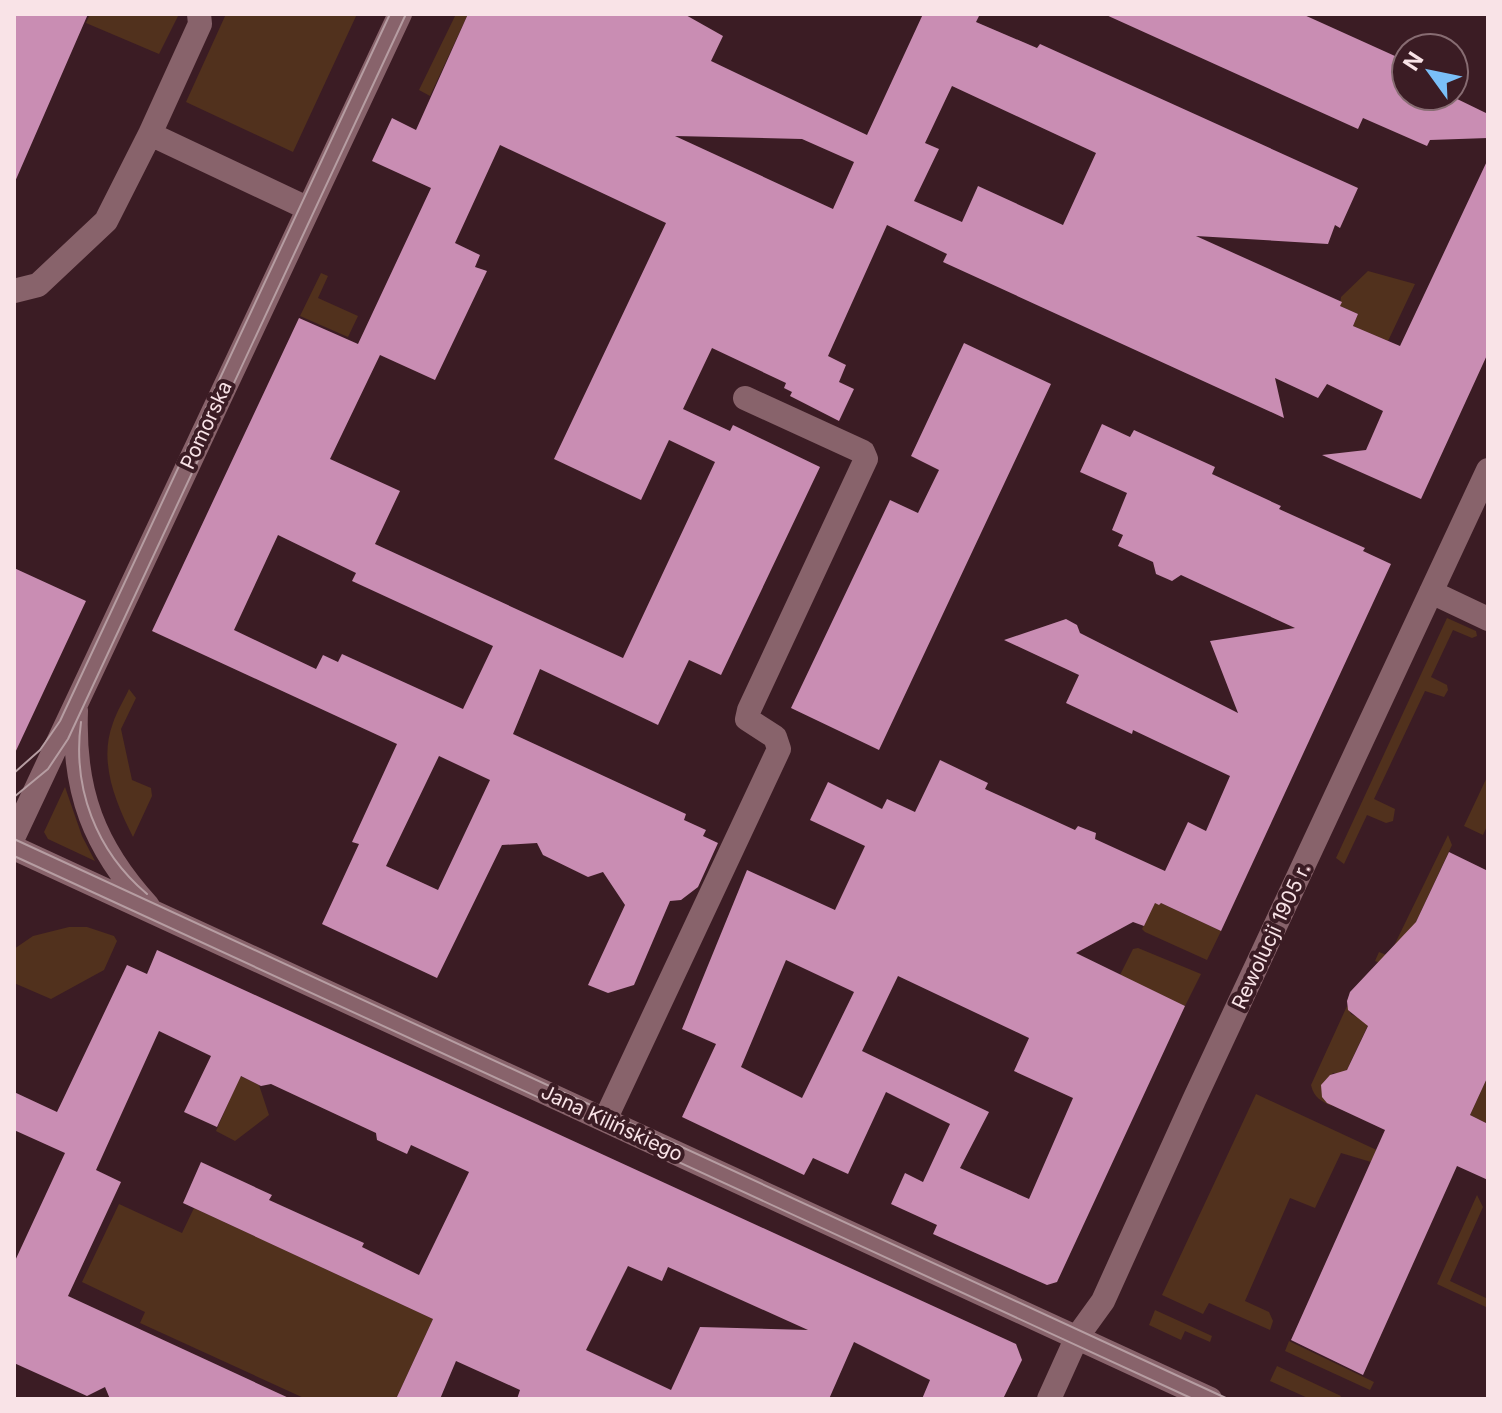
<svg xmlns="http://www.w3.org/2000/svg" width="1502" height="1413" font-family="Inter,sans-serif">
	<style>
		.green { fill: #51311d }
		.building { fill: #c98db3; fill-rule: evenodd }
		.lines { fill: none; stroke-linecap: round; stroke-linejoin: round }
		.minor { stroke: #88636b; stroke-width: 24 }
		.tram { stroke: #b69da2; stroke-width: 2 }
		.labels { text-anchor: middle; stroke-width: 8; stroke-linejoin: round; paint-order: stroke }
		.street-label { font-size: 20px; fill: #f9e3e7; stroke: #3b1c24 }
	</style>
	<rect width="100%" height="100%" fill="#3b1c24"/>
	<path class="green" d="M90,14H179L159,54L86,23Z
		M226,14H357L293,152L186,102Z
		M456,14H468L430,96L419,90Z
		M1368,271L1415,284L1388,341L1353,326L1358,314L1340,306L1341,297Z
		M321,273L328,276L318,298L358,316L348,337L300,316Z
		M1447,618L1476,631L1477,636L1472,638L1453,630L1431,677L1447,685L1448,690L1444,697L1425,691L1374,799L1395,809L1393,821L1386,823L1367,815L1344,864L1336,858Z
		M129,689L136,698L121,729L132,780L151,788L152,796L133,837C116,803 98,762 113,723C117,711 124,700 129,689Z
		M1488,775V824L1483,835L1464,826Z
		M65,787L82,836L95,861L48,839L44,832Z
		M1448,835L1452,845L1394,969L1375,961L1379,952L1389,956Z
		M1155,903H1161L1221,931L1207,960L1145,932L1142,929Z
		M69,927H87L114,936L117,941L104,970L51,999L14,983V949L33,936Z
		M1138,948L1201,974L1185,1006L1120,975L1133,949Z
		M1347,1006L1351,1014L1369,1023L1345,1074L1333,1073L1323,1083L1322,1096L1332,1106C1321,1101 1314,1098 1311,1085Z
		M240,1076L259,1085L269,1115L235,1141L216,1131Z
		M1488,1076V1124L1470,1115Z
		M1256,1094L1409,1165L1376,1151L1371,1162L1341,1153L1315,1208L1290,1198L1245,1301L1269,1312L1273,1321L1270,1330L1209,1303L1203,1314L1162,1295Z
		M1477,1195L1483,1207L1450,1281L1488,1299V1308L1437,1284Z
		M119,1204L182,1233L194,1208L433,1319L396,1399H306L140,1323L145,1312L82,1282Z
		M1155,1310L1212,1336L1210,1342L1185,1331L1181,1340L1149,1325Z
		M1289,1341L1374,1382L1370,1390L1285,1351Z
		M1277,1366L1341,1396L1340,1399H1310L1270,1381Z"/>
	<path class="building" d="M14,14H88L14,184Z
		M468,14H684L723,36L711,61L867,135L923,14H980L976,22L1037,48L1040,44L1358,188L1340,228L1335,225L1328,244L1196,236L1342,302L1340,306L1358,314L1353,326L1400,346L1488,159V353L1421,499L1322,455L1366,450L1383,411L1327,384L1318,398L1275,378L1284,418L943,262L947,254L887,225L828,356L846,365L839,382L854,389L839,421L790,396L792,392L784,388L786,383L712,348L683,409L730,431L733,425L820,467L721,675L689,660L658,725L540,669L513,734L686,814L684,820L706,830L703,836L718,843L698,887L681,900L670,901L634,985L608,993L588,985L625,905L603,872L588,877L543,855L537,843L502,845L437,978L322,924L359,844L352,842L397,744L152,631L299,318L358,344L431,188L372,161L392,118L416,130ZM952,86L1096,153L1063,225L978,186L962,222L914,201L939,149L925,143ZM675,136L802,139L854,162L833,209ZM500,145L666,223L554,459L641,500L669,440L715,462L623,658L375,544L400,491L330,459L380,355L435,380L487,271L475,267L480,255L455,243ZM278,535L356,573L352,581L493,646L463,709L342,654L338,662L323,655L316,669L234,630ZM439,756L490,780L438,890L386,866Z
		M1104,14H1302L1406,61V96H1451L1488,114V138L1430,140L1427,146L1363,118L1358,129Z
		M964,343L1051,384L879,750L791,708L890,500L918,513L939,470L911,456Z
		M1102,424L1130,437L1134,430L1215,467L1212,474L1281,506L1279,509L1365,548L1363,551L1391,564L1221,931L1161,903L1159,905L1155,903L1144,926L1133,922L1076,953L1185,1006L1057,1282L1047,1285L933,1234L937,1225L891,1204L905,1173L923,1182L950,1124L886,1092L848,1174L813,1158L804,1175L682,1117L716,1044L682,1029L747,870L835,910L865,846L810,820L828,782L882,809L887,799L915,812L940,760L988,783L985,789L1075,830L1078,826L1096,833L1095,839L1165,871L1188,822L1206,831L1230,776L1133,730L1132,734L1066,703L1079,675L1004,640L1066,619L1077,625L1080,633L1238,713L1210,641L1295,628L1181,575L1172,581L1156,574L1153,562L1118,546L1123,535L1112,530L1127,493L1080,472ZM786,960L854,992L802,1098L741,1067ZM898,976L1029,1038L1014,1071L1073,1098L1029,1199L960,1168L989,1112L862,1051Z
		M14,568L86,601L14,755Z
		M1449,852L1488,871V1076L1470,1115L1488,1124V1180L1457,1166L1363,1375L1291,1340L1385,1130L1327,1103L1322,1097L1321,1085L1330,1075L1347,1070L1368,1026L1348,1010L1347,1001L1350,992L1416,922Z
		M157,950L1016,1344L1022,1360L1003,1399H922L930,1380L854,1342L829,1399H517L520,1390L456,1361L440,1399H396L433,1319L183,1203L201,1162L272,1195L269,1200L364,1243L362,1247L419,1275L469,1172L411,1145L407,1154L377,1140L376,1133L271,1084L261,1086L241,1076L217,1127L184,1112L211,1056L159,1031L96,1170L121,1182L68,1296L291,1399H110L105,1387L87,1396L14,1363V1263L65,1153L14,1130V1092L57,1112L127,965L147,974ZM628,1266L662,1281L668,1267L808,1330L700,1327L671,1390L586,1350Z"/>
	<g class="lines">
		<path class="minor" d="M199,14L200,24L150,134L307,208
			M14,291L38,285L106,221L150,134
			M1431,592L1488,619
			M76,711C73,791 94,847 148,906
			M14,836L400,14
			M14,848L1210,1399
			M605,1120L779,749L775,737L747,719L749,710L866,459L863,452L745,398
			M1049,1399L1077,1337L1103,1301L1194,1100L1488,470"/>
		<path class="tram" d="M81,722C72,788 96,851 147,894
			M14,773L40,750L60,721L390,14
			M14,797L48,769L68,739L406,14
			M14,839L1228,1399
			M14,856L1193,1399"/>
	</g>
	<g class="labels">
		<g class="street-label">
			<text transform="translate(206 425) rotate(-65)" y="7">Pomorska</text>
			<text transform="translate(1271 936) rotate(-65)" y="7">Rewolucji 1905 r.</text>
			<text transform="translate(612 1123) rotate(25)" y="7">Jana Kilińskiego</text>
		</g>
	</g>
	<rect width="1502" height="1413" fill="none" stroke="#f9e3e7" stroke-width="32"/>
	<g transform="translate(1430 72) rotate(303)"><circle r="38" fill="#3b1c24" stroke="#876c72" stroke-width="2"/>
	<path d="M0-6L14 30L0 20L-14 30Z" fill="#7abff8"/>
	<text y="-12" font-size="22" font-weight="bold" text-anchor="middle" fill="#f9e3e7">N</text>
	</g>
</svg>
